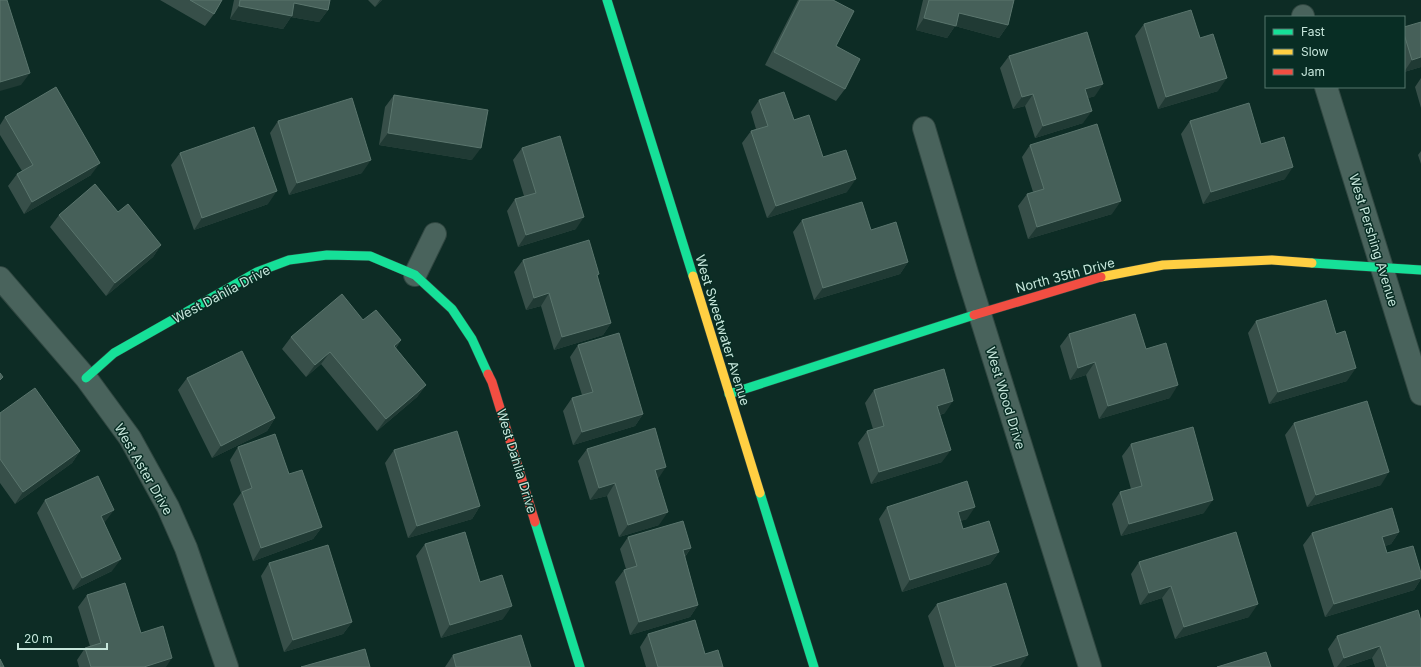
<svg xmlns="http://www.w3.org/2000/svg" width="1421" height="667" font-family="Inter,sans-serif">
	<style>
		.lines { fill: none; stroke-linecap: round; stroke-linejoin: round }
		.street-casing { stroke: #304741; stroke-width: 24 }
		.fast-casing { stroke: #304741; stroke-width: 10 }
		.slow-casing { stroke: #304741; stroke-width: 10 }
		.jam-casing { stroke: #304741; stroke-width: 10 }
		.street { stroke: #49635c; stroke-width: 22 }
		.fast { stroke: #16e098; stroke-width: 9 }
		.slow { stroke: #ffcf43; stroke-width: 9 }
		.jam { stroke: #f24e42; stroke-width: 9 }
		.wall { fill: #374f49 }
		.shaded-wall { fill: #203a34 }
		.building { fill: #466059; stroke: #5a756d }
		.labels { text-anchor: middle; stroke-width: 3; stroke-linejoin: round; paint-order: stroke }
		.street-label { font-size: 13px; fill: #c6e6db; stroke: #082d24 }
	</style>
	<rect width="100%" height="100%" fill="#0d2c25"/>
	<g class="lines">
		<g class="street-casing">
			<path id="street" d="M1303,16V17
				M1326,87L1421,394
				M924,128L967,273L1090,667
				M415,275L435,234
				M0,278L86,378L130,438L168,507L186,548L227,667"/>
		</g>
		<g class="fast-casing">
			<path id="fast" d="M607,0L693,276
				M1312,263L1421,270
				M86,378L114,353L257,272L289,260L327,255L370,256L415,275L452,309L472,339L488,374
				M729,394L974,315
				M760,493L814,667
				M535,522L580,667"/>
		</g>
		<g class="slow-casing">
			<path id="slow" d="M693,276L760,493
				M1101,277L1163,265L1272,260L1312,263"/>
		</g>
		<g class="jam-casing">
			<path id="jam" d="M974,315L1101,277
				M488,374L492,382L535,522"/>
		</g>
		<use href="#street" class="street"/>
		<use href="#fast" class="fast"/>
		<use href="#slow" class="slow"/>
		<use href="#jam" class="jam"/>
	</g>
	<path class="wall" d="M160,0H222L214,14L205,26Z
		M234,0H330L328,10L319,22L291,17L283,29L230,19Z
		M368,0H382L375,7Z
		M798,0H833L836,46L845,89L836,101L765,65Z
		M923,0H1014L1008,25L999,38L955,26L947,38L916,30Z
		M1144,24L1218,91L1158,109L1135,36Z
		M1404,27L1421,67L1404,72Z
		M1009,56L1095,96L1088,98L1083,123L1035,138L1025,106L1013,109L1000,68Z
		M1421,78V108L1415,87Z
		M394,95L472,160L379,145L385,107Z
		M759,100L794,120L823,157L847,192L767,218L742,143L751,131L756,129L751,112Z
		M5,117L91,175L24,214L8,186L17,174L22,171L0,135V125Z
		M278,121L362,173L289,195L270,133Z
		M1190,121L1285,179L1203,204L1181,134Z
		M1030,145L1112,214L1028,239L1018,206L1027,194L1033,192L1022,157Z
		M522,148L576,229L518,247L507,211L515,199L524,196L513,160Z
		M1421,151V164L1418,155Z
		M180,153L268,204L194,230L171,165Z
		M118,212L161,245L153,257L106,296L50,227L59,215Z
		M802,220L871,230L908,262L900,274L814,300L793,232Z
		M523,260L597,277L611,323L603,335L554,350L541,306L526,310L514,272Z
		M363,320L401,340L396,348L426,385L417,397L377,431L321,364L306,377L282,349L291,337Z
		M1256,321L1336,334L1347,381L1269,404L1248,333Z
		M1069,334L1146,349L1170,398L1099,419L1086,375L1070,380L1060,346Z
		M578,345L643,414L635,426L573,445L563,411L572,398L582,395L570,357Z
		M187,378L275,418L267,431L212,458L178,390Z
		M874,390L945,413L940,415L942,462L871,484L858,443L867,431L873,429L865,403Z
		M0,413L80,451L72,463L15,504L0,483Z
		M1294,423L1381,485L1307,507L1285,435Z
		M1131,444L1204,513L1121,536L1112,504L1120,492L1131,489L1122,456Z
		M238,447L289,474L322,527L313,539L253,561L233,504L241,493L230,460Z
		M587,449L658,479L659,525L619,537L607,496L590,500L578,461Z
		M394,450L480,506L472,519L408,538L385,463Z
		M45,500L105,522L104,523L112,571L73,590L37,513Z
		M887,507L967,519L960,521L963,529L999,552L990,564L902,592L879,519Z
		M1399,532L1391,544L1385,546L1387,553L1421,573V579L1414,590L1325,617L1303,545L1312,533Z
		M628,537L691,548L685,557L698,605L690,617L630,635L615,582L624,570L626,569L620,549Z
		M425,544L480,582L503,619L441,638L416,556Z
		M1139,562L1249,617L1175,639L1162,598L1140,605L1131,574Z
		M269,563L352,622L343,634L284,652L261,576Z
		M87,595L141,633L166,667H79L77,660L85,648L90,646L78,607Z
		M937,604L1020,667H944L928,616Z
		M1421,621V667H1375L1372,658L1344,667H1334L1328,649L1337,636Z
		M648,634L705,654L723,667H646L640,647Z
		M453,655L531,667H445Z"/>
	<path class="shaded-wall" d="M380,0H382L375,7Z
		M294,3L328,10L319,22L291,17L283,29L230,19L239,6Z
		M959,13L1008,25L999,38L955,26L947,38L916,30L924,18Z
		M1421,57V67L1404,72L1412,60Z
		M30,73L21,85L0,91V82Z
		M1227,78L1218,91L1158,109L1166,97Z
		M1103,84L1095,96L1077,102L1085,89Z
		M1033,94L1025,106L1013,109L1022,97Z
		M1092,111L1083,123L1035,138L1043,126Z
		M388,133L481,148L472,160L379,145Z
		M371,160L362,173L289,195L297,183Z
		M100,163L91,175L24,214L32,202Z
		M1293,167L1285,179L1203,204L1211,192Z
		M856,179L847,192L767,218L776,206Z
		M277,191L268,204L194,230L202,218Z
		M1121,201L1112,214L1028,239L1037,227Z
		M584,217L576,229L518,247L526,235Z
		M161,245L153,257L106,296L115,283Z
		M908,262L900,274L814,300L823,288Z
		M549,293L541,306L526,310L534,298Z
		M611,323L603,335L554,350L562,337Z
		M401,340L392,352L394,346Z
		M330,352L321,364L306,377L315,365Z
		M1095,362L1086,375L1070,380L1078,368Z
		M1356,368L1347,381L1269,404L1278,392Z
		M426,385L417,397L377,431L386,419Z
		M1178,385L1170,398L1099,419L1108,406Z
		M953,401L945,413L929,418L937,406Z
		M643,414L635,426L573,445L582,432Z
		M275,418L267,431L212,458L221,446Z
		M951,450L942,462L871,484L879,472Z
		M80,451L72,463L15,504L23,492Z
		M666,467L658,479L655,470Z
		M1389,472L1381,485L1307,507L1316,495Z
		M615,483L607,496L590,500L599,488Z
		M1213,500L1204,513L1121,536L1129,524Z
		M480,506L472,519L408,538L417,526Z
		M975,507L967,519L949,525L958,512Z
		M114,510L105,522L92,528L101,516Z
		M668,512L659,525L619,537L628,525Z
		M322,527L313,539L253,561L261,548Z
		M1399,532L1391,544L1374,550L1382,537Z
		M691,548L682,560L683,550Z
		M999,552L990,564L902,592L910,580Z
		M121,559L112,571L73,590L82,578Z
		M1421,578V579L1414,590L1325,617L1334,604Z
		M1171,586L1162,598L1140,605L1149,593Z
		M1258,604L1249,617L1175,639L1184,627Z
		M698,605L690,617L630,635L639,622Z
		M512,606L503,619L441,638L450,625Z
		M352,622L343,634L284,652L293,640Z
		M1380,646L1372,658L1344,667H1337L1344,658Z
		M1028,655L1020,667H989Z
		M172,658L166,667H144Z"/>
	<path class="building" d="M0,0H7L30,73L0,82Z
		M190,0H222L214,14Z
		M240,0H330L328,10L294,3L292,16L239,6Z
		M800,0H833L854,11L836,46L860,59L845,89L774,52Z
		M929,0H1014L1008,25L959,13L956,26L924,18Z
		M1191,10L1200,38L1213,34L1227,78L1166,97L1144,24Z
		M1421,22V57L1412,60L1404,34V27Z
		M1087,32L1103,84L1085,89L1092,111L1043,126L1033,94L1022,97L1009,56Z
		M56,87L100,163L32,202L17,174L33,165L5,117Z
		M784,92L794,120L809,115L823,157L846,150L856,179L776,206L751,131L768,126L759,100Z
		M394,95L488,110L481,148L388,133Z
		M352,98L371,160L297,183L278,121Z
		M1249,103L1261,144L1284,137L1293,167L1211,192L1190,121Z
		M1097,124L1121,201L1037,227L1027,194L1044,189L1030,145Z
		M254,127L277,191L202,218L180,153Z
		M560,136L584,217L526,235L515,199L536,193L522,148Z
		M95,184L118,212L128,204L161,245L115,283L59,215Z
		M862,202L871,230L896,222L908,262L823,288L802,220Z
		M589,240L599,274L597,275L611,323L562,337L549,293L534,298L523,260Z
		M342,294L363,320L376,310L401,340L394,346L426,385L386,419L330,352L315,365L291,337Z
		M1326,300L1336,334L1345,331L1356,368L1278,392L1256,321Z
		M1135,314L1146,349L1166,343L1178,385L1108,406L1095,362L1078,368L1069,334Z
		M619,333L643,414L582,432L572,398L593,392L578,345Z
		M242,351L275,418L221,446L187,378Z
		M944,369L953,401L937,406L951,450L879,472L867,431L884,426L874,390Z
		M0,373L3,377L0,380Z
		M35,388L80,451L23,492L0,459V413Z
		M1367,401L1389,472L1316,495L1294,423Z
		M1193,427L1213,500L1129,524L1120,492L1142,486L1131,444Z
		M655,428L666,467L655,470L668,512L628,525L615,483L599,488L587,449Z
		M457,431L480,506L417,526L394,450Z
		M275,434L289,474L302,470L322,527L261,548L242,492L252,488L238,447Z
		M98,476L114,510L101,516L121,559L82,578L45,500Z
		M967,481L975,507L958,512L963,529L989,521L999,552L910,580L887,507Z
		M1392,508L1399,532L1382,537L1387,553L1413,546L1421,573V578L1334,604L1312,533Z
		M683,521L691,548L683,550L698,605L639,622L624,570L637,566L628,537Z
		M465,532L480,582L502,575L512,606L450,625L425,544Z
		M1236,532L1258,604L1184,627L1171,586L1149,593L1139,562Z
		M328,545L352,622L293,640L269,563Z
		M125,583L141,633L163,626L172,658L144,667H91L85,648L101,643L87,595Z
		M1006,583L1028,655L989,667H956L937,604Z
		M1418,610L1421,621V667H1387L1380,646L1344,658L1337,636Z
		M695,620L705,654L718,650L723,667H658L648,634Z
		M521,635L531,667H456L453,655Z
		M365,649L370,667H301Z
		M1266,652L1271,667H1217Z
		M0,659L4,667H0Z"/>
	<g class="labels">
		<g class="street-label">
			<text transform="translate(1374 240) rotate(73)" y="5">West Pershing Avenue</text>
			<text transform="translate(1065 275) rotate(-15)" y="5">North 35th Drive</text>
			<text transform="translate(221 294) rotate(-28)" y="5">West Dahlia Drive</text>
			<text transform="translate(723 330) rotate(73)" y="5">West Sweetwater Avenue</text>
			<text transform="translate(1006 398) rotate(73)" y="5">West Wood Drive</text>
			<text transform="translate(517 461) rotate(73)" y="5">West Dahlia Drive</text>
			<text transform="translate(144 469) rotate(60)" y="5">West Aster Drive</text>
		</g>
	</g>
	<rect x="1265" y="16" width="140" height="72" fill="#082d24" stroke="#54776d"/>
	<rect x="1273" y="29" width="20" height="6" fill="#16e098" stroke="#54776d"/>
	<text x="1301" y="36" font-size="12" fill="#c6e6db">Fast</text>
	<rect x="1273" y="49" width="20" height="6" fill="#ffcf43" stroke="#54776d"/>
	<text x="1301" y="56" font-size="12" fill="#c6e6db">Slow</text>
	<rect x="1273" y="69" width="20" height="6" fill="#f24e42" stroke="#54776d"/>
	<text x="1301" y="76" font-size="12" fill="#c6e6db">Jam</text>
	<path d="M18 643v6h89v-6" fill="none" stroke="#c6e6db" stroke-width="2"/>
	<text x="24" y="643" font-size="12" fill="#c6e6db" stroke="#082d24" stroke-width="3" paint-order="stroke">20 m</text>
</svg>
